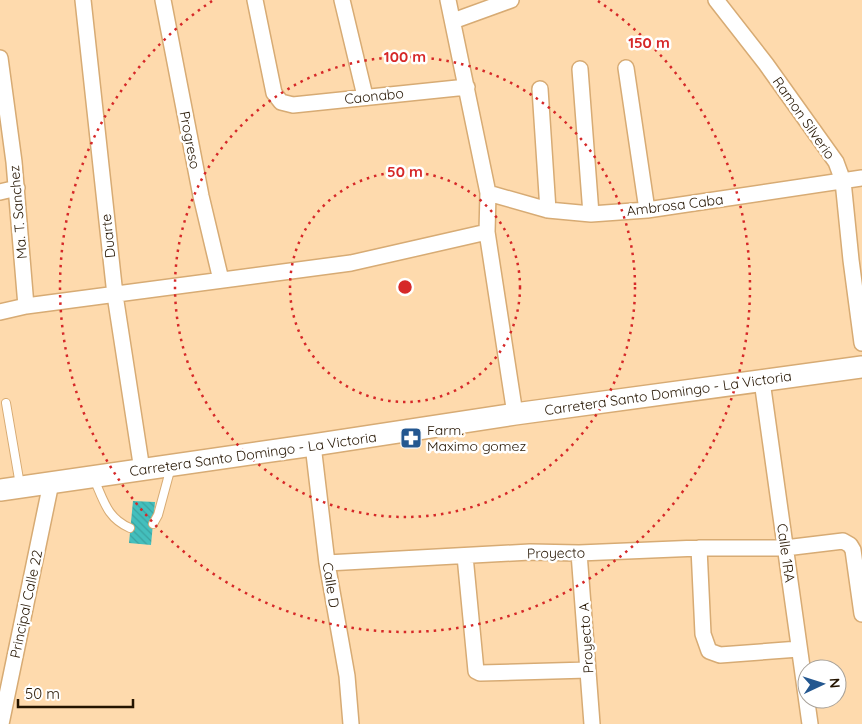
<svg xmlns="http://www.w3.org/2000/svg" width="862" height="724" font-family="Quicksand,sans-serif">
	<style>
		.building { fill: url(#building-back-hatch) }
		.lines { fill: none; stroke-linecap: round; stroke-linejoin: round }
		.service-casing { stroke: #d7ab74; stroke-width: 10 }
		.minor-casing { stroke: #d7ab74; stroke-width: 18 }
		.secondary-casing { stroke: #d7ab74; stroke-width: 24 }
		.service { stroke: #fff; stroke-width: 8 }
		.minor { stroke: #fff; stroke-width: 15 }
		.secondary { stroke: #fff; stroke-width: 21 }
		.ring { fill: none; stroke: #d62828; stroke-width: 2.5; stroke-dasharray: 2.5 5 }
		.labels { text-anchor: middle; stroke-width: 5; stroke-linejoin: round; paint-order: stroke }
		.street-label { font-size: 14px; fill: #241400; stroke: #fff }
		.poi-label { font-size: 14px; fill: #241400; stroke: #fff; text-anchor: start }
		.centre { fill: #d62828; stroke: #fff; stroke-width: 2.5 }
		.ring-label { font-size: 15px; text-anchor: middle; font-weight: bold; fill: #d62828; stroke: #fff; stroke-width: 5; stroke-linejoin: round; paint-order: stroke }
	</style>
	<defs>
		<pattern id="building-back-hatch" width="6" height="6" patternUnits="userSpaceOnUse" patternTransform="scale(1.25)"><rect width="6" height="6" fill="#44bfbd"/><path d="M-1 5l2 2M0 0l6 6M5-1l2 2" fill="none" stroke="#3ba3a1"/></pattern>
	</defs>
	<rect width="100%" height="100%" fill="#fedaad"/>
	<path class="building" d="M133,501L155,502L151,545L129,543Z"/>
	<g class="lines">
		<g class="service-casing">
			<path id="service" d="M6,403L20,485
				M94,479C104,501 107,518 130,528
				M153,524L158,515L171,467"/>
		</g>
		<g class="minor-casing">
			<path id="minor" d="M83,0L115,295L142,470
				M163,0L201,196L221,280
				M255,0L274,93L281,102L293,105L467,87
				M342,0L365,96
				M448,0L488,193L487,232L515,414
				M716,0L766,64L836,162L843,181L851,260L862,343
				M453,21L511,0
				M0,58L14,162L26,306
				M626,68L647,210
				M580,69L591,214
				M540,89L548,210
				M0,192L17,188
				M488,193L548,210L591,214L647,210L862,178
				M0,312L26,306L351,263L487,232
				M762,381L810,724
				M313,445L327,563L347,676L351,724
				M699,548L703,634L709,651L720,655L799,649
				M579,553L592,724
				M465,556L476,671L480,673L588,670
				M327,563L530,552L579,553L699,548H785L843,541L850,545L853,550L862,614
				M1,724L51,483"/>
		</g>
		<g class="secondary-casing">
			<path id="secondary" d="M0,490L313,445L515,414L862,367"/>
		</g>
		<use href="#service" class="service"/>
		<use href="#minor" class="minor"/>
		<use href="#secondary" class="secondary"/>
	</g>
	<g class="ring">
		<circle cx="405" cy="287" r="115"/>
		<circle cx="405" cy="287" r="230"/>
		<path d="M598 1A345 345 0 1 1 212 1"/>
	</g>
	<defs>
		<g id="pharmacy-square" transform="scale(1.125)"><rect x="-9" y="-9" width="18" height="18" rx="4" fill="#235790" stroke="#fff"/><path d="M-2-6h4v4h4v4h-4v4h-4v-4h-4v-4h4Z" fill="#fff"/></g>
	</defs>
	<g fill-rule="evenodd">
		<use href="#pharmacy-square" x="411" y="438"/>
	</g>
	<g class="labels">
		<g class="street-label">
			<text transform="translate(374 96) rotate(-6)" y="5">Caonabo</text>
			<text transform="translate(804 118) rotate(55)" y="5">Ramon Silverio</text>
			<text transform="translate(190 140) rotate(79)" y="5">Progreso</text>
			<text transform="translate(675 205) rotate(-7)" y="5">Ambrosa Caba</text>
			<text transform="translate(18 212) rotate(-95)" y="5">Ma. T. Sanchez</text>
			<text transform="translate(108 236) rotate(-96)" y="5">Duarte</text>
			<text transform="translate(668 393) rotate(-8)" y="5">Carretera Santo Domingo - La Victoria</text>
			<text transform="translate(253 454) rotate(-8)" y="5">Carretera Santo Domingo - La Victoria</text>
			<text transform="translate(556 553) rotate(-1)" y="5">Proyecto</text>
			<text transform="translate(786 553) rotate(82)" y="5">Calle 1RA</text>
			<text transform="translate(331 585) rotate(81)" y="5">Calle D</text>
			<text transform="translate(26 604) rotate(-78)" y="5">Principal Calle 22</text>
			<text transform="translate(586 638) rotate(-94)" y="5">Proyecto A</text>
		</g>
		<g class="poi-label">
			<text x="427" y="435">Farm.<tspan x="427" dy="16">Maximo gomez</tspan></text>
		</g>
	</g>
	<circle cx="405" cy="287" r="8" class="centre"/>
	<g class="ring-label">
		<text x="649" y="48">150 m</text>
		<text x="405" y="62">100 m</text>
		<text x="405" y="177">50 m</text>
	</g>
	<g transform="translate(822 684) rotate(86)"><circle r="24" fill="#ffffff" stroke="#a7a199"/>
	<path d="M0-4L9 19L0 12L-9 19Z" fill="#235790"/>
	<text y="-8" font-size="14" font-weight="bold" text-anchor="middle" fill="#241400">N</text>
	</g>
	<path d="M18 699v8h115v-8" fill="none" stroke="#241400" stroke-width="2.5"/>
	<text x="25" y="699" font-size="15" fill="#241400" stroke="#ffffff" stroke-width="4" paint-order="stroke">50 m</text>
</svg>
